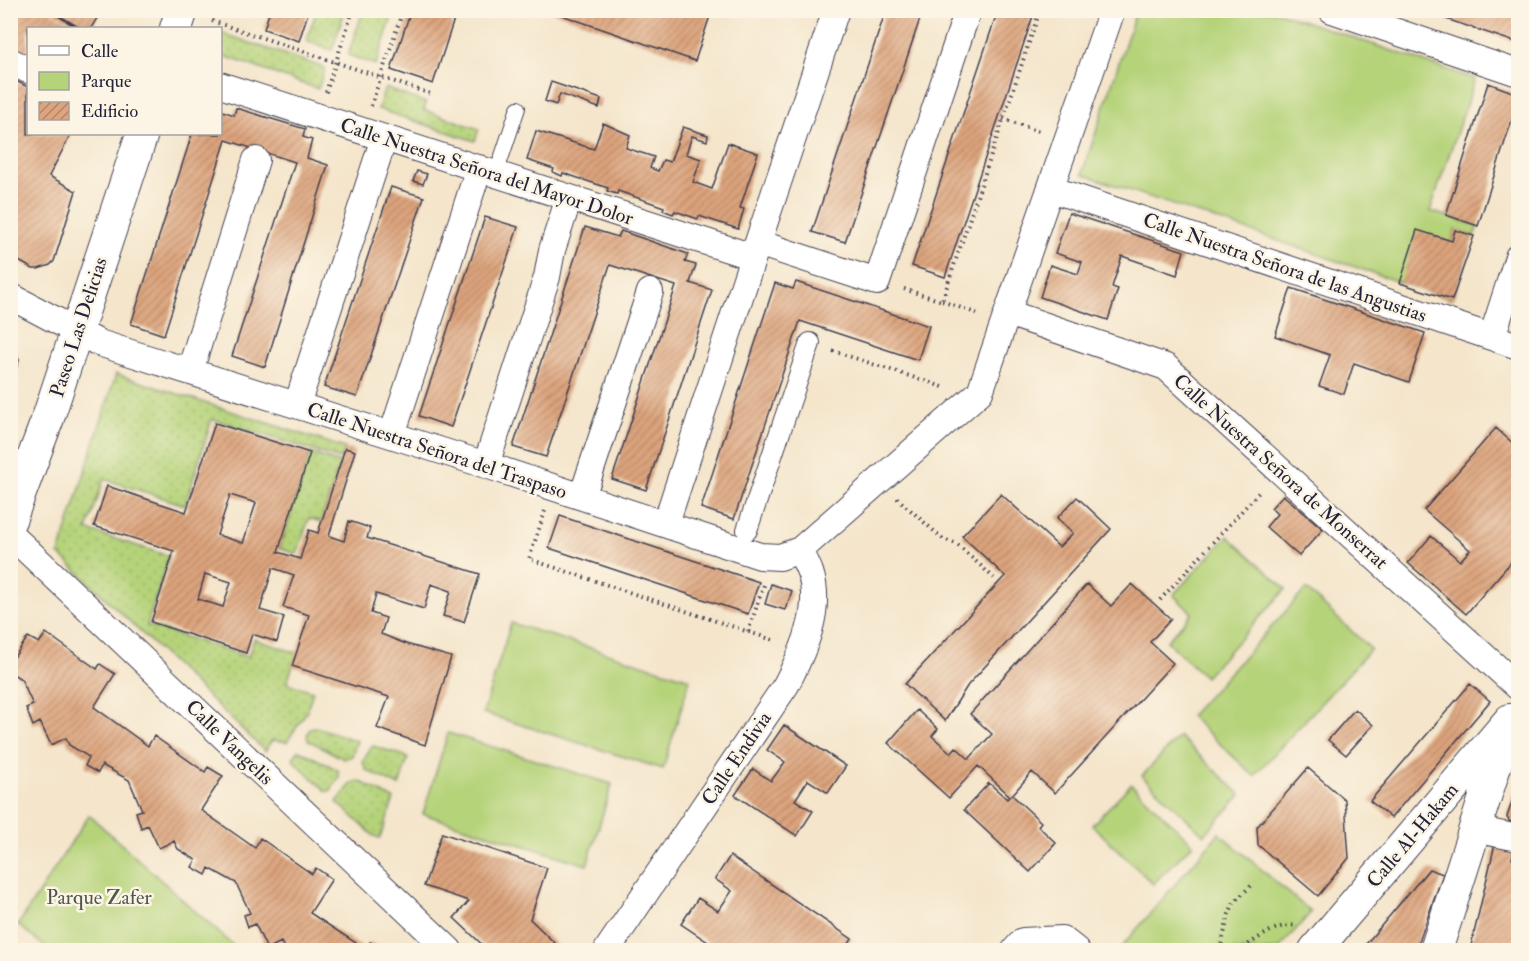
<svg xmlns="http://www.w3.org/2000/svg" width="1529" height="961" font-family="'IM FELL Double Pica',serif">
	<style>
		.grass { fill: url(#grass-dots); stroke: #6c7a5a; stroke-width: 1.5 }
		.park { fill: #b5d379; stroke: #6c7a5a; stroke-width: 1.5 }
		.building { fill: url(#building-hatch); fill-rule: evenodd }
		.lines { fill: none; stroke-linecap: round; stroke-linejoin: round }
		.service-casing { stroke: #423f51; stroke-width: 16 }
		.pedestrian-casing { stroke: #423f51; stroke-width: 22 }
		.minor-casing { stroke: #423f51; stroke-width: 28 }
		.tertiary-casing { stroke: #423f51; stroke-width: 34 }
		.path { stroke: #423f51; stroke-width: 4; stroke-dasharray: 1.5 4.5; stroke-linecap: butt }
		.service { stroke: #fff; stroke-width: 14 }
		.pedestrian { stroke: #fff; stroke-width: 20 }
		.minor { stroke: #fff; stroke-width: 26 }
		.tertiary { stroke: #fff; stroke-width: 32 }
		.labels { text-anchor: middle; stroke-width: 5; stroke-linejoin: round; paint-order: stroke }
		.street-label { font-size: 20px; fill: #22223b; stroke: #fcf5e5 }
		.park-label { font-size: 20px; fill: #4e574e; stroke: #fcf5e5 }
	</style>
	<defs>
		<pattern id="grass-dots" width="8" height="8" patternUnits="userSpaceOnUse" patternTransform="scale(1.5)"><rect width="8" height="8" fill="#b5d379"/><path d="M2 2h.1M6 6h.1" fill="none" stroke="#9bb56a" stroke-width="1.8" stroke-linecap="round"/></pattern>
		<pattern id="building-hatch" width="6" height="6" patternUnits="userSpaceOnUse" patternTransform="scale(1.5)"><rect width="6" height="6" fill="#dda47d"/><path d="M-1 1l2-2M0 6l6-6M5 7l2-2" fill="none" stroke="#b38568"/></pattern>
	</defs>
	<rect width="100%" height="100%" fill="#fcf5e5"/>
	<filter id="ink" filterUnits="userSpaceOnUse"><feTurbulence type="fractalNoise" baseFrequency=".0167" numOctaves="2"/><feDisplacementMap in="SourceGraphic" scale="12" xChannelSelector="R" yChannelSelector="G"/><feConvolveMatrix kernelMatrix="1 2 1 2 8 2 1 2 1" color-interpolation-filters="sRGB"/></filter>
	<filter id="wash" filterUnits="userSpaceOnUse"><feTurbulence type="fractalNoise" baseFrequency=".008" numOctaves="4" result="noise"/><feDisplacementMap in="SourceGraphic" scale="24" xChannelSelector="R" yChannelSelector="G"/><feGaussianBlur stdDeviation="1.35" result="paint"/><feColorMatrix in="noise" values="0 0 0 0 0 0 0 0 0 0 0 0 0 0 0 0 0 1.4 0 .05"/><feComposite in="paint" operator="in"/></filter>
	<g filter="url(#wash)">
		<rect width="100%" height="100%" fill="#f4e5cb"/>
		<path class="grass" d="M317,10L345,11L332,50L306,41Z
			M363,11H394L376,65L348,55Z
			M221,33L325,68L318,89L221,55Z
			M385,88L426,103L424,110L479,129L475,141L378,109Z
			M116,374L345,448L341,459L212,419L185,505L104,479L87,530L169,556L147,625L248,657L254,639L297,653L287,683L313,691L307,711L287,742L272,740L265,751L59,554Z
			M310,453L340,463L321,522L309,518L297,554L280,549Z
			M316,727L357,741L352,756L344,759L308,740L307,735L310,728Z
			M373,746L405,756L408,759L399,786L366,770L363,762L371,747Z
			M299,750L338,770L339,778L330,791H326L294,761L293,758Z
			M359,781L394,799L380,838L374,836L337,802L352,783Z"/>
		<path class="park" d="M1136,11H1275L1475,79L1430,211L1478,226L1474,236L1455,230L1452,241L1470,247L1452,300L1082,174Z
			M1228,536L1286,589L1205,677L1167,641L1192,613L1173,595Z
			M1306,589L1371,649L1254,776L1190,716Z
			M511,623L690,679L663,769L483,713Z
			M448,733L612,784L587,865L423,814Z
			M1179,736L1241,795L1204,835L1142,776Z
			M1131,784L1193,844L1153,884L1092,825Z
			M89,815L238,950H49L18,925Z
			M1219,833L1311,912L1278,950H1119Z"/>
		<g id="blocks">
			<path class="building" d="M10,10H48L78,28H28V63L10,53Z
				M50,10H102L91,28H80Z
				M270,10H309L299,41L264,29Z
				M411,10H457L433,84L391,70Z
				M547,10H712L695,61Z
				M886,10H923L845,242L812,232Z
				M998,10H1035L945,277L912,266Z
				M1518,10V43L1422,11V10Z
				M10,78L28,87V134H71L49,176L76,191L54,261L50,265L38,269H33L10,256Z
				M551,82L601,99L599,108L560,94L556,105L545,101Z
				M1488,83L1518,94V101L1478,226L1446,215Z
				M236,108L305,129L303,137L312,140L307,158L328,165L265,367L232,356L295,162L226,140L164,335L131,324L192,134H220V110L234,115Z
				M603,123L630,135L626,148L654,157L650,168L658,171L663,160L670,162L683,127L708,135L707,141L692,136L686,154L701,159L693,182L712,189L728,143L758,153L740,208L744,209L738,229L699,216L698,219L675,211L673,214L663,210L664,207L618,191L617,194L607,191L608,188L563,173L562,176L553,172L554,169L527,160L536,131L594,149Z
				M417,171L427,174L423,184L413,181Z
				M391,187L424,197L357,397L324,387Z
				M1069,213L1184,251L1177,275L1122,256L1112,287L1118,289L1108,320L1040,297L1050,265L1078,274L1082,262L1055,253Z
				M485,217L518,227L451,427L419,416Z
				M585,227L618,237L621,231L688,254L685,262L696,265L690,283L712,290L646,490L612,479L676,286L610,265L546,457L513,447Z
				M1417,230L1452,241L1455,230L1474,236L1452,300L1400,283Z
				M796,282L929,326L918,360L800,321L734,519L701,508L775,283L793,289Z
				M1291,288L1425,333L1409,382L1354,363L1344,394L1319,386L1330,355L1275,336Z
				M10,338L19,360L11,387H10Z
				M215,423L310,453L278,552L300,559L309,530L318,533L345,448L355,451L329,536L344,541L349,521L370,528L367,538L480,574L464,622L443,616L451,591L431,584L424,609L376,594L371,613L386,618L381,634L406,644L451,657L425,745L377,728L389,697L292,666L309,615L283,607L294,575L273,568L260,610L284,617L277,642L252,634L246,653L151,622L174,551L94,526L107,486L186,512ZM230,495L256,503L243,543L217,535ZM205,574L231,582L223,607L198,599Z
				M1496,428L1518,448V554L1466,614L1408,563L1431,536L1460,561L1470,550L1424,510Z
				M1001,494L1059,547L1073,533L1057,518L1077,497L1111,529L968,685L945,721L905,684L1005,576L962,536Z
				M1283,495L1323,529L1299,556L1266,527L1277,514L1271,508Z
				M560,516L759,582L748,614L549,548Z
				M771,584L792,591L785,610L765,604Z
				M1087,584L1111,606L1132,584L1171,619L1150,642L1173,663L1055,793L1032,772L1012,795L1041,822L1038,826L1056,843L1030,872L964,810L989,783L1007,799L1010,796L978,766L949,798L888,743L917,710L938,729L932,736L951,753L956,747L969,759L992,734L970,714Z
				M46,633L97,669L100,664L115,674L94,707L148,746L154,736L205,772L208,767L223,776L201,810L255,848L260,838L312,874L316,868L332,879L310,913L365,949L370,942L383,950H285L281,942L267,949L255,924L248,927L244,915L250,913L236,883L209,868L206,875L192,867L196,860L178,849L174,841L159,848L148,825L141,828L136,812L142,810L129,780L102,765L98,773L85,766L89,757L69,745L66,738L51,745L40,722L33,726L26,708L33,705L21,679L10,672V663L28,637L39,643Z
				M1470,684L1490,701L1391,818L1370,801Z
				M1355,709L1373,725L1346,755L1328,740Z
				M784,725L846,766L828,793L808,780L795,800L813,811L797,836L735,795L753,769L771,781L785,762L767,750Z
				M1308,768L1345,800L1349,858L1318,896L1258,845L1257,827Z
				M1518,783V823L1509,821L1507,817Z
				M442,833L547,868L530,919L562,950H488L454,918L469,901L424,886Z
				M1495,844L1514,848L1512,859L1518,861V950H1470Z
				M730,856L852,939L845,950H720L681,924L698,898L718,911L732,891L715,879Z
				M1429,869L1443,874L1416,950H1361Z"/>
		</g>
	</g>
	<g filter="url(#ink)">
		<use href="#blocks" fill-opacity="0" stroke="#423f51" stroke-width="1.5"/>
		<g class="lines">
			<g class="service-casing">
				<path id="service" d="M496,174L518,108"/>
			</g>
			<g class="pedestrian-casing">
				<path id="pedestrian" d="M747,530L810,343"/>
			</g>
			<g class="minor-casing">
				<path id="minor" d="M1332,10L1518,73
					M10,61L28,70
					M220,85L753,257
					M1051,189L1518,346
					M758,243L877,282L968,10
					M10,296L99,343L486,465L760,556L780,557L800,550L980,392L1112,10
					M1008,313L1166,367L1518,687
					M1492,337L1518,257
					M190,371L256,160
					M297,405L384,138
					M392,435L479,168
					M486,465L547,277L552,250L569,198
					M582,497L650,292
					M666,523L753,257L836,10
					M10,534L449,950
					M1474,829L1518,838
					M607,950L786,685C803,652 823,609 810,572C807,564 803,557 800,550
					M1015,950L1023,941L1062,939L1076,950"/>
			</g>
			<g class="tertiary-casing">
				<path id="tertiary" d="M176,28L182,10
					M10,520L48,418L142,134
					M1315,950L1510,720
					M1436,950L1505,735"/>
			</g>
			<path class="path" d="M212,21L434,95
				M326,92L353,10
				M371,106L403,10
				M1003,119L1042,132
				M904,289L942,301L1040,10
				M942,301L978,314
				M833,351L943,387
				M897,498L943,539L957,544L994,578
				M545,511L529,559L776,641
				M1160,600L1261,490
				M748,632L765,582
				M1192,950L1208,946L1235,950
				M1220,950L1229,914L1234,902L1254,883
				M1238,950C1257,941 1275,922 1298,926"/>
			<use href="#service" class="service"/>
			<use href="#pedestrian" class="pedestrian"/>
			<use href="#minor" class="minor"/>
			<use href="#tertiary" class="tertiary"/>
		</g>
	</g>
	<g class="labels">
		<g class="street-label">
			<text transform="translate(487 171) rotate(18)" y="7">Calle Nuestra Señora del Mayor Dolor</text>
			<text transform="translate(1285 267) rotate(19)" y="7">Calle Nuestra Señora de las Angustias</text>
			<text transform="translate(78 327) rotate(-72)" y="7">Paseo Las Delicias</text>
			<text transform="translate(437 450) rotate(18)" y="7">Calle Nuestra Señora del Traspaso</text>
			<text transform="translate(1281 471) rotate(42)" y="7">Calle Nuestra Señora de Monserrat</text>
			<text transform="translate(230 742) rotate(44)" y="7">Calle Vangelis</text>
			<text transform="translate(736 758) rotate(-56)" y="7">Calle Endivia</text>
			<text transform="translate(1412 835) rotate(-50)" y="7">Calle Al-Hakam</text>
		</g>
		<g class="park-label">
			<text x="99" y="904">Parque Zafer</text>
		</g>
	</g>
	<rect width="1529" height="961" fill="none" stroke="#fcf5e5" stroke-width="36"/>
	<rect x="27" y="27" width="195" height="108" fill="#fcf5e5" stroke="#a5a1a1" stroke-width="1.5"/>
	<rect x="39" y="46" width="30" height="9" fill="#ffffff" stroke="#a5a1a1" stroke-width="1.5"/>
	<text x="81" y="57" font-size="18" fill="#22223b">Calle</text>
	<rect x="39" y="72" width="30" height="18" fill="#b5d379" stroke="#a5a1a1" stroke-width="1.5"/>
	<text x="81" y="87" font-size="18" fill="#22223b">Parque</text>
	<rect x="39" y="102" width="30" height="18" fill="url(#building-hatch)" stroke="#a5a1a1" stroke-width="1.5"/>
	<text x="81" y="117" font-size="18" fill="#22223b">Edificio</text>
</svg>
